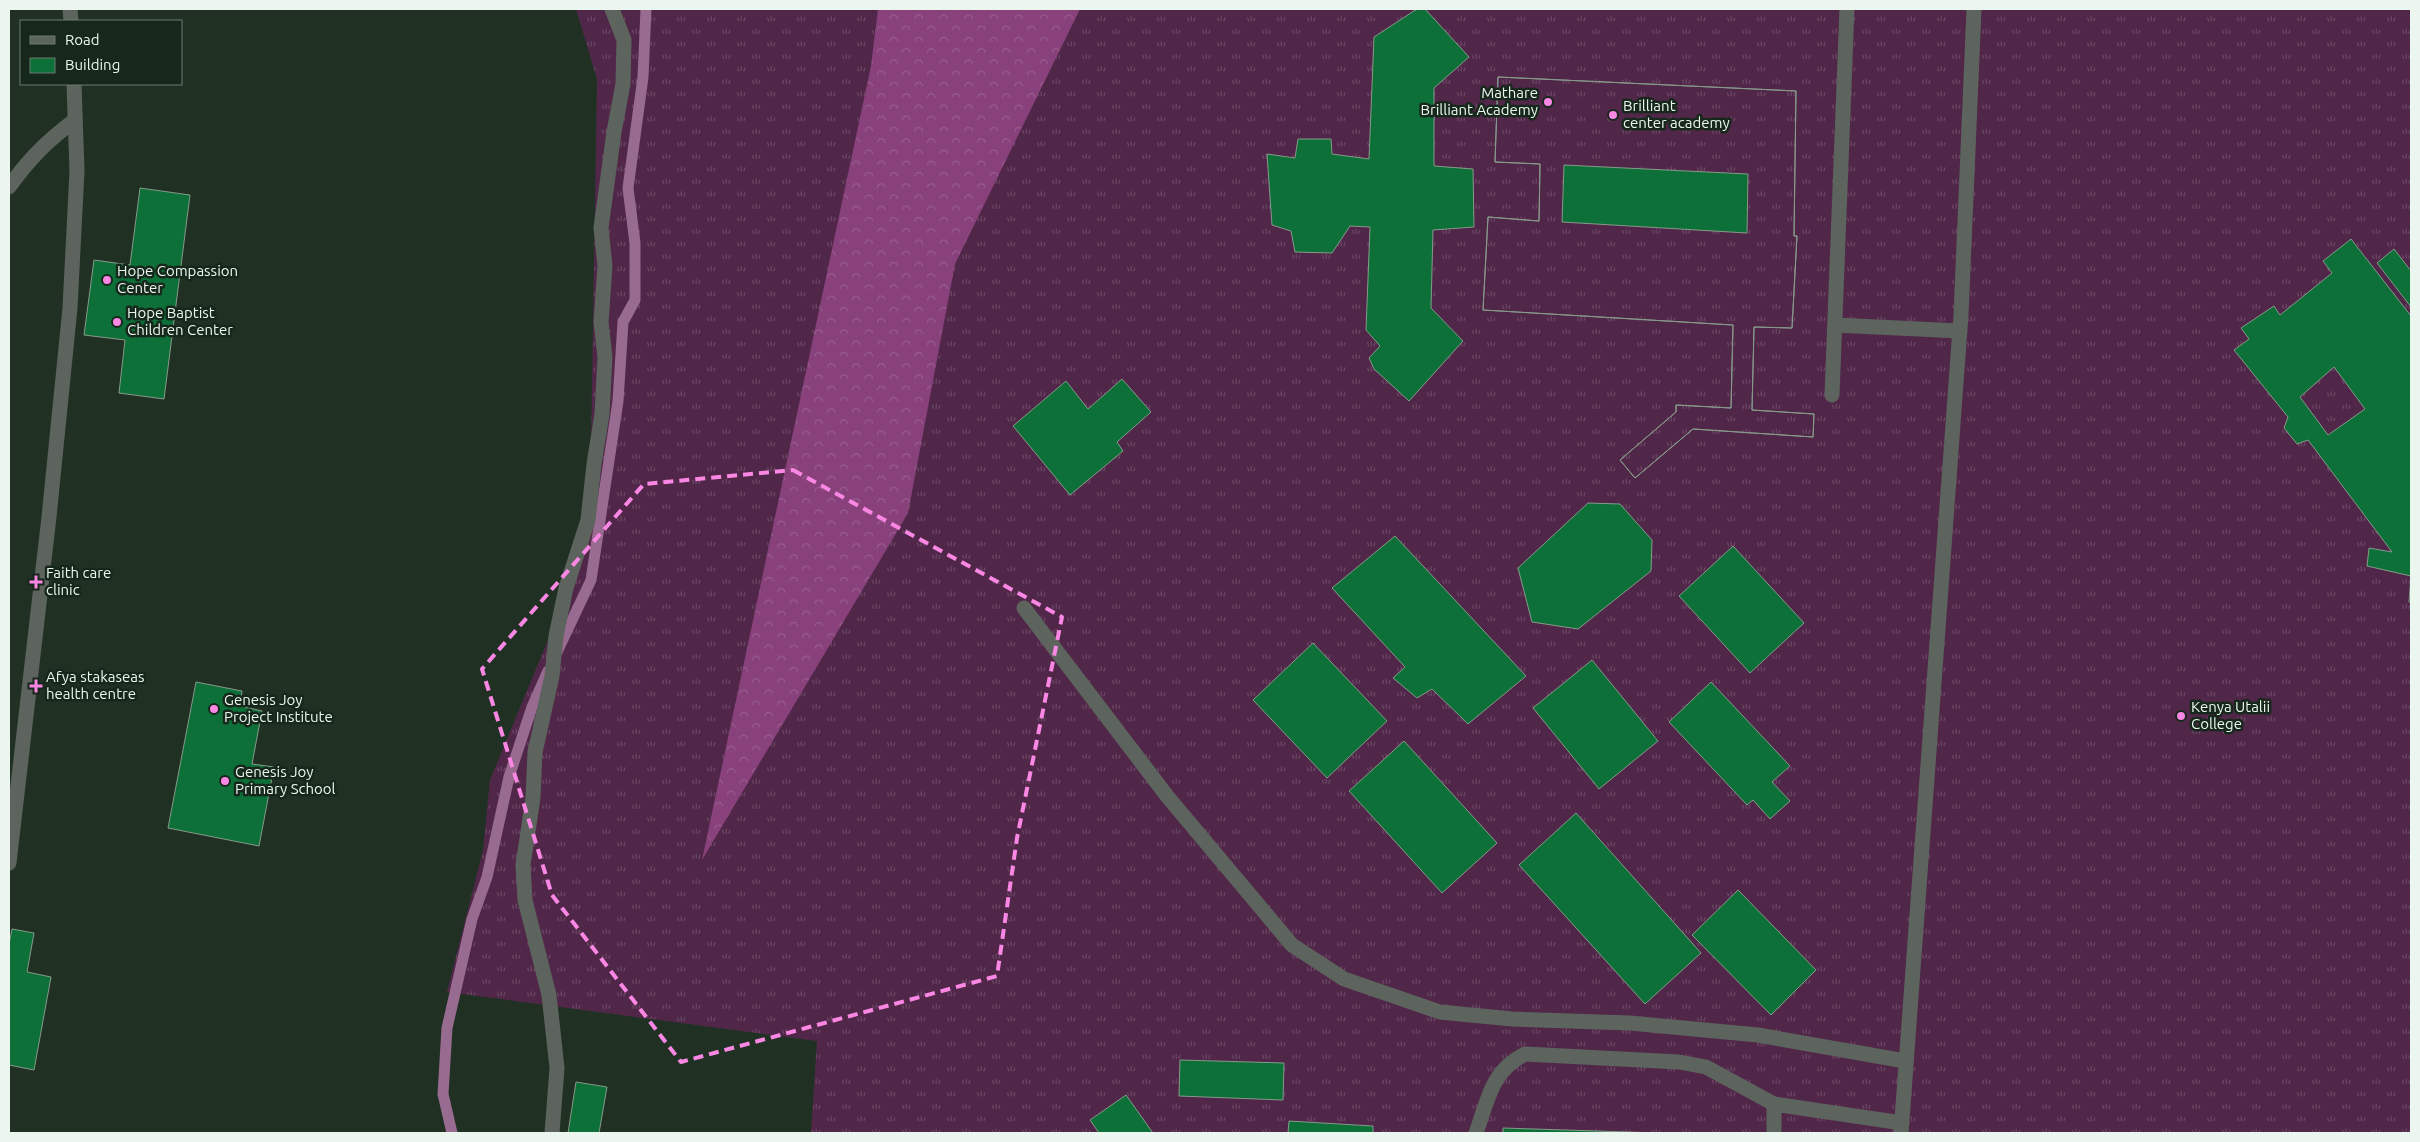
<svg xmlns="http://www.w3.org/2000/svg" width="2420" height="1142" font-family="Ubuntu,sans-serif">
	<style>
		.grass { fill: url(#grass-tufts) }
		.forest { fill: url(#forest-crowns) }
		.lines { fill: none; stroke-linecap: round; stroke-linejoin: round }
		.stream { stroke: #986b90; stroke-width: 11 }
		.building { fill: #0d7038; stroke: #869a8a; fill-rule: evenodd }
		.lane { stroke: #5c645d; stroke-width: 15 }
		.street { stroke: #5c645d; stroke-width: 15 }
		.marked { fill: none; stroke: #fb87e5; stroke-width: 4; stroke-dasharray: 10 6; stroke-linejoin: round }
		.poi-dot { fill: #fb87e5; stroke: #16271b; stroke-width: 2 }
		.labels { text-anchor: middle; stroke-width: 5; stroke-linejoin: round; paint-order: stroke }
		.poi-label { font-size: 15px; fill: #ebf6ee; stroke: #16271b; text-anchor: start }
	</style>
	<defs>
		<pattern id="grass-tufts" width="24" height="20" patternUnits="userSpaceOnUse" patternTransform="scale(1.25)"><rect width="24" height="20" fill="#512749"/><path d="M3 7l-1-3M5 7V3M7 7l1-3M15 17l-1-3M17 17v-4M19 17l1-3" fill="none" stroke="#6a4764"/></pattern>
		<pattern id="forest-crowns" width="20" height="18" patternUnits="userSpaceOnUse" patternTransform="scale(1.25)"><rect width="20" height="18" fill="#88417b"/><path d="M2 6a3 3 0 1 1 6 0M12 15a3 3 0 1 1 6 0" fill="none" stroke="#995d8e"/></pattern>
	</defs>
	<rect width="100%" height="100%" fill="#203124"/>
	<path class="grass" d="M576,9H2411V1133H811L817,1041L447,992L483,850L490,780L575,575L591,451L597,79Z"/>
	<path class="forest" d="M878,9H1080L955,264L908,513L702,860L871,66Z"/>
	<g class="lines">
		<path class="stream" d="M557,652L591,580L618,401L623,322L635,300V243L628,188L643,77L646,9
			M452,1133L443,1094L447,1028L472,919L487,877L509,777L532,707L548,671"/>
	</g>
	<path class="building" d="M1417,9H1425L1469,57L1434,88V166L1473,169L1474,227L1433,230L1431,308L1463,341L1409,401L1374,369L1369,358L1380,346L1366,330L1370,227L1350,226L1332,253L1295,252L1291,231L1272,225L1267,154L1295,158L1298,139H1331L1332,154L1369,159L1374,37Z
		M1498,77L1796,91L1794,236H1797L1792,328L1754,327L1752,410L1814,414L1813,437L1693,429L1635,478L1620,460L1676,412V405L1731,408L1733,325L1483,310L1488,217L1539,221L1540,164L1495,162ZM1564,165L1748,174L1747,233L1562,222Z
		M1498,77L1796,91L1794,236H1797L1792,328L1754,327L1752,410L1814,414L1813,437L1693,429L1635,478L1620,460L1676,412V405L1731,408L1733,325L1483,310L1488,217L1539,221L1540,164L1495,162Z
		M140,188L190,195L164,399L119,393L125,340L84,335L94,260L130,265Z
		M2351,239L2411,316V603L2409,602L2411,576L2367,566L2369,548L2392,552L2308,440L2297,444L2284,428L2288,417L2234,350L2249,339L2241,328L2274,306L2280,315L2332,273L2323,261ZM2334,367L2365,409L2328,435L2300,397Z
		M2394,249L2411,271V307L2377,263Z
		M1122,379L1151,412L1117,442L1123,451L1070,495L1013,426L1066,381L1088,409Z
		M1588,503L1620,504L1652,540L1651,571L1578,629L1532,622L1518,568Z
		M1395,536L1526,676L1468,724L1432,689L1417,698L1393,678L1405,667L1332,588Z
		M1733,546L1804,623L1750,673L1679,596Z
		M1313,643L1387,721L1327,778L1253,700Z
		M1592,660L1658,741L1599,789L1533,708Z
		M196,682L242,691L240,706L262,711L252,764L274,767L259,846L168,828Z
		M1711,682L1790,766L1772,782L1790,801L1770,819L1753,800L1747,805L1669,722Z
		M1404,741L1497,843L1442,893L1349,791Z
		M1576,813L1701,953L1645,1004L1519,865Z
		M1738,890L1816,970L1771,1015L1692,935Z
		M12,929L34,933L27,972L51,977L34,1070L9,1065V944Z
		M1180,1060L1284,1063L1283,1100L1179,1096Z
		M576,1082L607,1087L599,1133H568Z
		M1126,1095L1153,1133H1099L1090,1120Z
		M1289,1121L1373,1126V1133H1288Z
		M1503,1128L1659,1133H1503Z"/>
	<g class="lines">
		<path class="lane" d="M1835,325L1960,331
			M1832,395L1847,9
			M1774,1104V1133
			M1476,1133C1488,1100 1491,1071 1525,1054L1679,1062L1706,1067L1774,1104L1902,1123"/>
		<path class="street" d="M70,9L71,21
			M9,187C29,159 47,141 75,120
			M1024,608L1167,796L1292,945L1344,979L1440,1012L1512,1019L1630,1023L1758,1035L1905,1061
			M9,863L49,517L70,308L77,171L74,84
			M552,1133L557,1068L549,995L525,900L523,865L533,798L535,752L552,676L556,636L566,588L588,520L594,464L602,414L605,357L601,322L605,266L601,228L614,132L623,84L624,40L612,9
			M1901,1133L1961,315L1974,9"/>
	</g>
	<path class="marked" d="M793,470L1062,617L1017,838L997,976L681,1062L552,895L482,669L644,484Z"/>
	<g class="poi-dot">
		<circle cx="1548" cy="102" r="5"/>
		<circle cx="1613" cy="115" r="5"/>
		<circle cx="107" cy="280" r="5"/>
		<circle cx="117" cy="322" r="5"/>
		<path d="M33.5 574.5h5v5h5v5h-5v5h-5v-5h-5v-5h5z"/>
		<path d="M33.5 678.5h5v5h5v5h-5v5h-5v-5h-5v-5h5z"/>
		<circle cx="214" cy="709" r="5"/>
		<circle cx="2181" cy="716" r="5"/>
		<circle cx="225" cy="781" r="5"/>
	</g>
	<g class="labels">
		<g class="poi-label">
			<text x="1538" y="98" text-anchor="end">Mathare<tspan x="1538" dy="17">Brilliant Academy</tspan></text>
			<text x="1623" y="111">Brilliant<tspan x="1623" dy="17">center academy</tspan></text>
			<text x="117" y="276">Hope Compassion<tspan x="117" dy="17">Center</tspan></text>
			<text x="127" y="318">Hope Baptist<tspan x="127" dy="17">Children Center</tspan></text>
			<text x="46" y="578">Faith care<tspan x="46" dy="17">clinic</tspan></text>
			<text x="46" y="682">Afya stakaseas<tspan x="46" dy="17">health centre</tspan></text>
			<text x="224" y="705">Genesis Joy<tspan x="224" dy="17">Project Institute</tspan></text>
			<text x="2191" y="712">Kenya Utalii<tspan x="2191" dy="17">College</tspan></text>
			<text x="235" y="777">Genesis Joy<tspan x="235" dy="17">Primary School</tspan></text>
		</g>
	</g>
	<rect width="2420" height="1142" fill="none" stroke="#ebf6ee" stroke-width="20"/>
	<rect x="20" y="20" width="162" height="65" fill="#16271b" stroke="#6b7a6f"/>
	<rect x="30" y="36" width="25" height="8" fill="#5c645d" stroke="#6b7a6f"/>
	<text x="65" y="45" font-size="15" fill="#ebf6ee">Road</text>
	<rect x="30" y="58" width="25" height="15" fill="#0d7038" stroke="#6b7a6f"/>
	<text x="65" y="70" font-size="15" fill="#ebf6ee">Building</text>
</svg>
